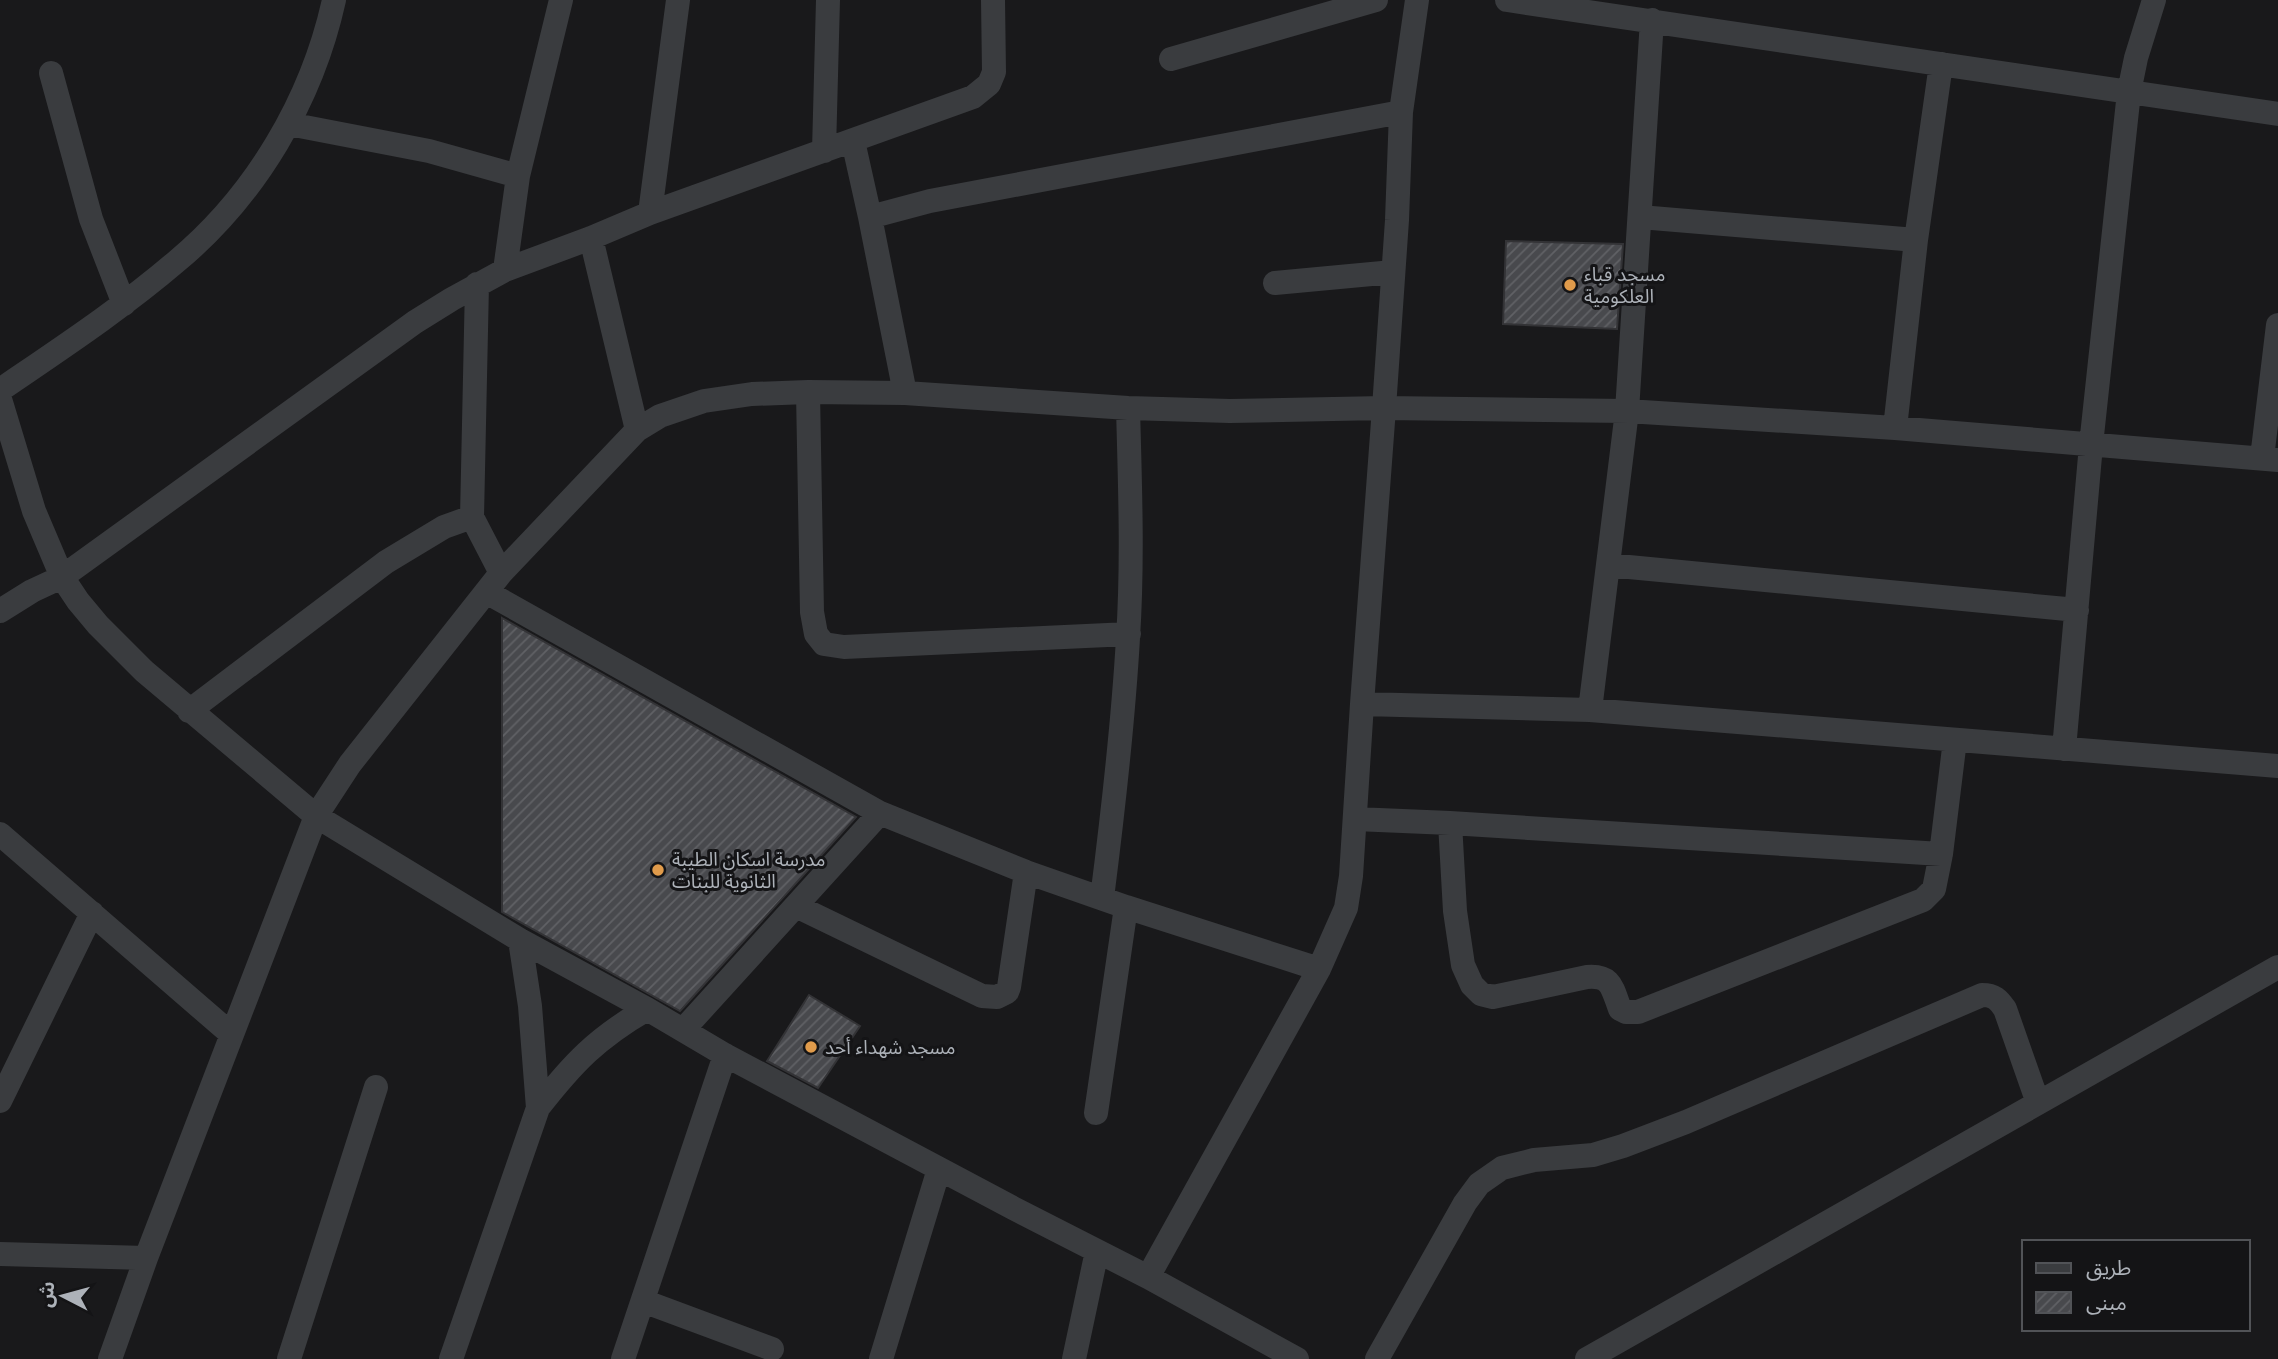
<svg xmlns="http://www.w3.org/2000/svg" width="2278" height="1359" font-family="Roboto,'Noto Sans Arabic',sans-serif">
	<style>
		.building { fill: url(#building-hatch); stroke: #333336; stroke-width: 2 }
		.lines { fill: none; stroke-linecap: round; stroke-linejoin: round }
		.minor { stroke: #3a3c3f; stroke-width: 24 }
		.poi-dot { fill: #e09b4b; stroke: #141416; stroke-width: 2.5 }
		.labels { text-anchor: middle; stroke-width: 6; stroke-linejoin: round; paint-order: stroke }
		.poi-label { font-size: 19px; fill: #adb2b9; stroke: #141416; text-anchor: start }
	</style>
	<defs>
		<pattern id="building-hatch" width="6" height="6" patternUnits="userSpaceOnUse" patternTransform="scale(1.75)"><rect width="6" height="6" fill="#48494d"/><path d="M-1 1l2-2M0 6l6-6M5 7l2-2" fill="none" stroke="#606165"/></pattern>
	</defs>
	<rect width="100%" height="100%" fill="#19191b"/>
	<path class="building" d="M1506,241L1623,244L1617,329L1503,324Z
		M502,618L856,817L680,1011L502,912Z
		M809,995L860,1026L818,1088L767,1061Z"/>
	<g class="lines">
		<path class="minor" d="M1507,0L2278,114
			M1171,59L1376,0
			M51,73L91,219L124,304
			M289,124L429,151L518,176
			M853,141L870,217
			M824,151L828,0
			M650,213L678,0
			M1640,217L1916,240
			M591,238L637,430
			M505,270L518,176L561,0
			M1275,283L1393,272
			M0,390C60,349 121,309 177,261C256,195 312,100 334,0
			M808,392L812,612L816,634L824,644L844,647L1129,634
			M905,393L870,217L930,201L1401,112
			M0,399L34,511L62,577L78,601L98,625L144,671L316,816L520,940L647,1009L725,1055L1013,1208L1148,1277L1297,1359
			M1895,428L1916,240L1941,64
			M2262,458L2278,325
			M472,517L477,284
			M1608,565L2077,610
			M488,593L880,813L683,1030
			M0,611L32,591L62,577L415,322L452,299L505,270L591,238L650,213L973,97L989,84L994,72L993,0
			M1362,704L1590,710L2278,766
			M1590,710L1627,411L1652,20
			M189,711L386,562L444,527L472,517L501,573
			M2064,749L2091,445L2129,92L2136,58L2154,0
			M880,813L1026,872L1126,907L1319,969
			M1355,819L1450,823L1941,854
			M1450,823L1455,911L1463,965L1472,985L1481,994L1493,997L1587,977C1612,975 1612,988 1620,1009L1626,1012H1638L1923,900L1934,889L1941,854L1955,740
			M0,834L231,1034
			M1102,898C1113,812 1123,725 1128,638C1133,561 1130,484 1128,408
			M796,906L982,996L997,997L1007,992L1009,987L1026,872
			M520,940L530,1006L538,1108
			M0,1101L92,913
			M1096,1113L1126,907
			M0,1254L146,1258
			M1148,1277L1319,969L1346,908L1351,876L1362,704L1384,408L1397,220L1401,112L1417,0
			M643,1301L772,1349
			M110,1359L146,1258L316,816L350,764L501,573L637,430L660,416L704,401L752,394L808,392L905,393L1128,408L1230,411L1384,408L1627,411L1895,428L2278,460
			M289,1359L376,1087
			M451,1359L538,1108C573,1063 597,1038 647,1009
			M623,1359L725,1055
			M881,1359L939,1169
			M1074,1359L1097,1251
			M1377,1359L1465,1203L1479,1184L1502,1168L1534,1160L1593,1155L1623,1146L1686,1122L1982,995C1994,995 1998,999 2005,1009L2038,1103
			M1587,1359L2278,967"/>
	</g>
	<g class="poi-dot">
		<circle cx="1570" cy="285" r="7"/>
		<circle cx="658" cy="870" r="7"/>
		<circle cx="811" cy="1047" r="7"/>
	</g>
	<g class="labels">
		<g class="poi-label">
			<text x="1584" y="281">مسجد قباء<tspan x="1584" dy="22">العلكومية</tspan></text>
			<text x="672" y="866">مدرسة اسكان الطيبة<tspan x="672" dy="22">الثانوية للبنات</tspan></text>
			<text x="825" y="1054">مسجد شهداء أحد</text>
		</g>
	</g>
	<rect x="2022" y="1240" width="228" height="91" fill="#141416" stroke="#515357" stroke-width="2"/>
	<rect x="2036" y="1263" width="35" height="10" fill="#3a3c3f" stroke="#515357" stroke-width="2"/>
	<text x="2086" y="1275" font-size="21" fill="#adb2b9">طريق</text>
	<rect x="2036" y="1292" width="35" height="21" fill="url(#building-hatch)" stroke="#515357" stroke-width="2"/>
	<text x="2086" y="1310" font-size="21" fill="#adb2b9">مبنى</text>
	<g transform="translate(63 1296) rotate(276)" stroke="#141416" stroke-width="5" paint-order="stroke">
	<path d="M0-5L12 26L0 18L-12 26Z" fill="#adb2b9"/>
	<text y="-10" font-size="19" font-weight="bold" text-anchor="middle" fill="#adb2b9">ش</text>
	</g>
</svg>
